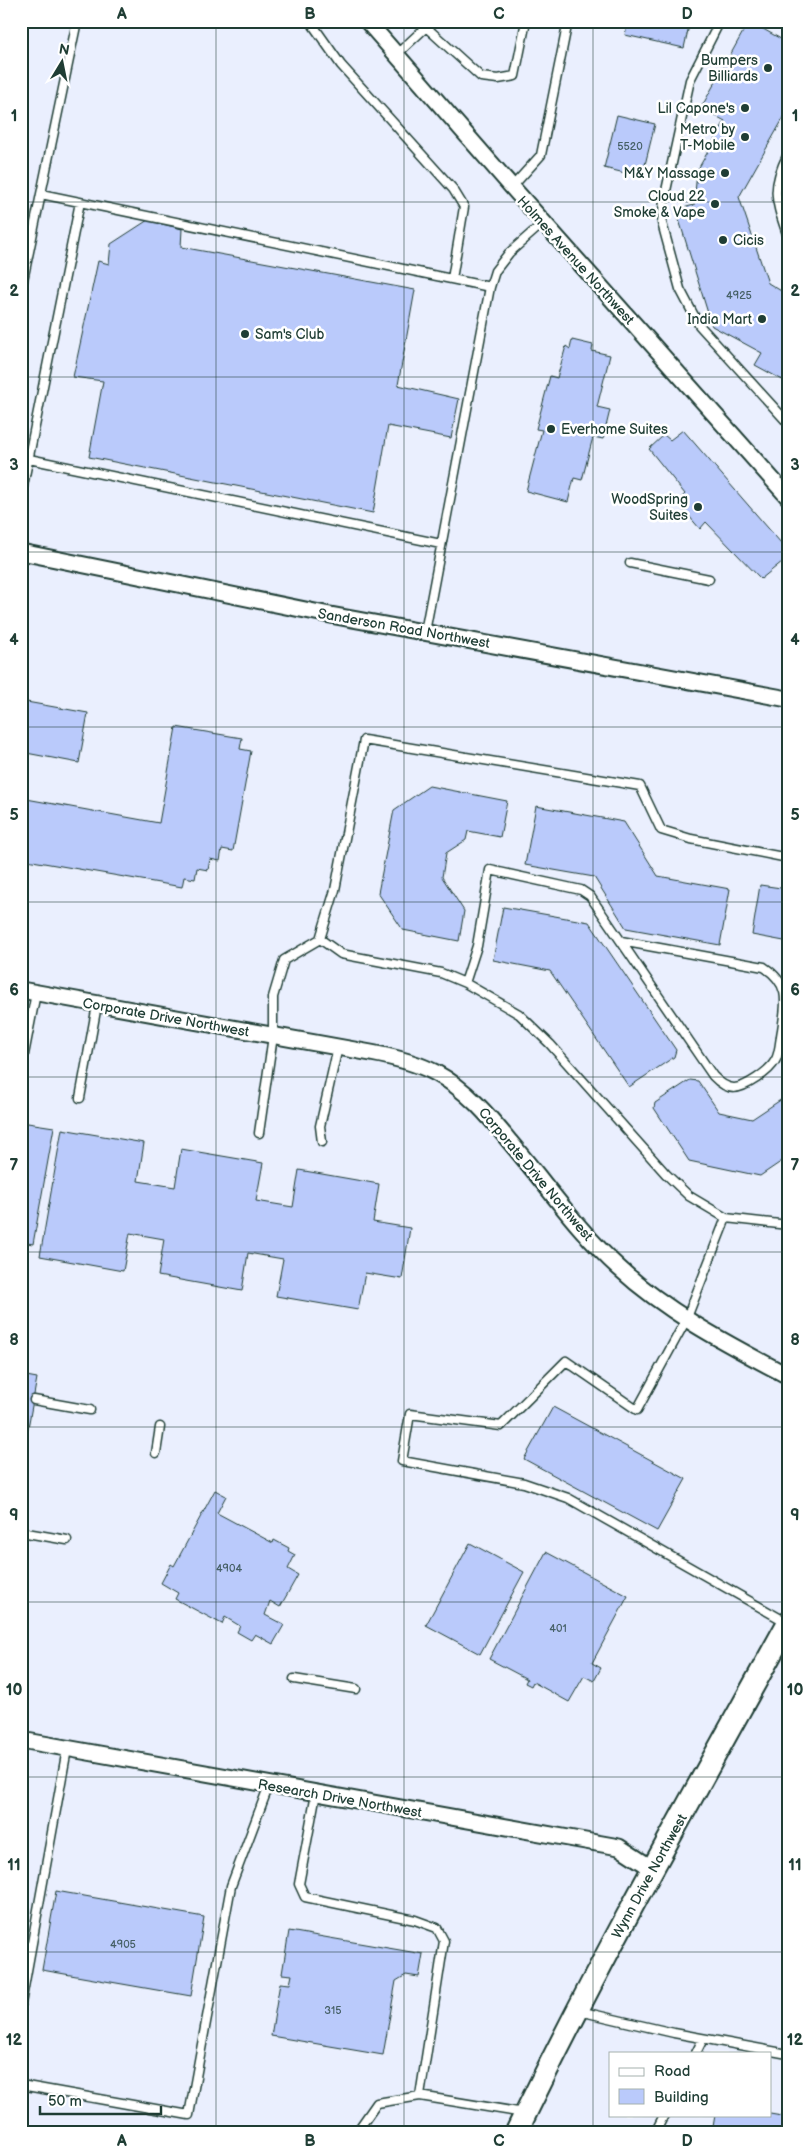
<svg xmlns="http://www.w3.org/2000/svg" width="809" height="2154" font-family="'Balsamiq Sans',sans-serif">
	<style>
		.built { fill: #eaeffe; fill-rule: evenodd }
		.building { fill: #bacafb; stroke: #1f3d34 }
		.lines { fill: none; stroke-linecap: round; stroke-linejoin: round }
		.lane-casing { stroke: #1f3d34; stroke-width: 11 }
		.street-casing { stroke: #1f3d34; stroke-width: 19 }
		.secondary-casing { stroke: #1f3d34; stroke-width: 25 }
		.lane { stroke: #fff; stroke-width: 8 }
		.street { stroke: #fff; stroke-width: 15 }
		.secondary { stroke: #fff; stroke-width: 21 }
		.grid { fill: none; stroke: #1f3d34; stroke-width: 1; stroke-opacity: 0.55 }
		.poi-dot { fill: #1f3d34; stroke: #fff; stroke-width: 2 }
		.labels { text-anchor: middle; stroke-width: 5; stroke-linejoin: round; paint-order: stroke }
		.number-label { font-size: 11px; fill: #466066 }
		.poi-label { font-size: 14px; fill: #1f3d34; stroke: #fff; text-anchor: end }
		.street-label { font-size: 14px; fill: #1f3d34; stroke: #fff }
		.neatline { fill: none; stroke: #1f3d34; stroke-width: 2 }
		.grid-label { font-size: 16px; text-anchor: middle; font-weight: bold; fill: #1f3d34 }
	</style>
	<rect width="100%" height="100%" fill="#fff"/>
	<filter id="ink" filterUnits="userSpaceOnUse"><feTurbulence type="fractalNoise" baseFrequency=".02" numOctaves="2"/><feDisplacementMap in="SourceGraphic" scale="10" xChannelSelector="R" yChannelSelector="G"/><feConvolveMatrix kernelMatrix="1 2 1 2 8 2 1 2 1" color-interpolation-filters="sRGB"/></filter>
	<g filter="url(#ink)">
		<path class="built" d="M21,21H788V2133H21ZM610,2053H770V2115H610Z"/>
		<path class="building" d="M628,21H690L684,48L625,35Z
			M749,21L788,43V110L739,197L768,283L788,295V383L755,365L762,353L712,326L676,210L694,205L697,171L725,121L701,108Z
			M764,21H788V27L787,25L765,28Z
			M617,115L655,124L642,177L604,168Z
			M148,220L182,229L181,247L415,290L398,385L459,399L451,438L388,426L373,513L89,457L103,381L73,377L98,261L109,264L111,244Z
			M572,340L593,345L592,351L610,355L597,407L610,410L603,439L593,437L582,480L574,478L568,502L526,491L542,430L536,429L550,376L557,378L566,346L570,349Z
			M683,430L788,551V557L761,579L706,522L700,529L677,502L685,494L649,449L664,435L670,440Z
			M21,701L88,713L79,763L21,752Z
			M176,727L242,738L240,749L251,751L233,851L222,849L220,861L210,859L208,870L197,868L195,879L184,877L182,887L21,859V798L159,823Z
			M429,786L507,801L500,837L468,831L466,840L446,853L442,877L464,911L459,941L403,930L378,893L394,810Z
			M536,806L624,822L658,876L730,889L720,945L626,928L594,877L525,865Z
			M760,885L788,889V947L784,941L752,935Z
			M503,907L589,922L676,1050L674,1057L629,1087L550,971L493,960Z
			M690,1080L698,1081L719,1112L752,1119L785,1097L788,1085V1157L760,1176L689,1161L654,1108L655,1103Z
			M21,1122L54,1127L33,1244L21,1242Z
			M62,1129L144,1143L138,1181L175,1187L181,1149L263,1163L256,1201L293,1207L299,1170L379,1184L373,1222L410,1228L402,1279L365,1273L358,1310L276,1296L283,1259L248,1253L242,1291L158,1276L164,1239L130,1233L123,1271L40,1256Z
			M21,1375L37,1378L21,1467Z
			M553,1407L686,1479L657,1531L524,1459Z
			M215,1490L226,1496L217,1513L273,1543L274,1540L289,1548L288,1551L295,1555L288,1569L298,1575L280,1607L270,1601L265,1615L284,1625L273,1644L255,1634L251,1640L237,1632L240,1626L225,1617L222,1624L175,1599L178,1593L161,1583L171,1564L174,1566Z
			M470,1543L524,1572L480,1654L426,1625Z
			M546,1552L628,1596L592,1663L601,1668L594,1681L584,1676L569,1702L533,1682L531,1686L525,1683L527,1679L489,1659Z
			M56,1891L204,1917L191,1996L42,1970Z
			M289,1931L423,1954L419,1977L406,1975L396,1981L383,2055L271,2036L280,1983L290,1984L292,1975L282,1974Z
			M770,2114L788,2117V2133H712L715,2115Z"/>
		<g class="lines">
			<g class="lane-casing">
				<path id="lane" d="M310,21L341,65L453,189L464,207L452,279
					M720,21L690,80L664,200L662,223L680,289L699,325L788,423
					M426,27L481,77L498,79L515,76L526,21
					M396,55L426,27L427,21
					M788,154C770,190 776,201 788,237
					M512,187L541,155L568,21
					M41,194L490,287
					M21,290L77,21
					M29,459L441,544
					M21,496L80,202
					M630,563L709,579
					M425,632L490,287L495,271L509,253L543,223
					M320,939L341,954L441,973L465,983L519,1014L550,1044L666,1174L689,1196L726,1218
					M621,941L764,967C791,985 786,1002 782,1030
					M465,983L477,946L490,870L581,890L590,896L713,1076C729,1093 739,1090 757,1078C763,1074 771,1068 775,1061C780,1054 780,1039 782,1030L788,1031
					M21,1070L36,993
					M80,1098L97,1005
					M259,1133L273,1036V997L284,960L320,939L335,890L364,740L640,786L661,830L691,839L788,858
					M322,1142L320,1126L338,1047
					M34,1400L90,1410
					M156,1453L160,1427
					M21,1532L67,1540
					M788,1623L568,1498L524,1483L402,1461L410,1414L501,1426L566,1361L637,1410L686,1320L726,1218L788,1225
					M294,1679L356,1689
					M316,1793L299,1884L305,1897L415,1920L437,1928L444,1941L420,2096
					M21,2004L67,1749
					M579,2011L674,2033L788,2054
					M696,2053L703,2039
					M21,2085L189,2115L231,1886L269,1785
					M356,2133L377,2103L420,2096L524,2113
					M655,2133L664,2115"/>
			</g>
			<g class="street-casing">
				<path id="street" d="M367,21L512,187L788,497
					M21,552L325,614L788,699
					M21,990L371,1053C393,1057 415,1062 436,1073C466,1089 489,1116 510,1142C546,1184 578,1231 619,1268C669,1314 728,1344 788,1376
					M21,1740L619,1847L653,1869"/>
			</g>
			<g class="secondary-casing">
				<path id="secondary" d="M516,2133C600,1959 695,1792 788,1623"/>
			</g>
			<use href="#lane" class="lane"/>
			<use href="#street" class="street"/>
			<use href="#secondary" class="secondary"/>
		</g>
	</g>
	<path class="grid" d="M216,21V2133M404,21V2133M593,21V2133M21,202H788M21,377H788M21,552H788M21,727H788M21,902H788M21,1077H788M21,1252H788M21,1427H788M21,1602H788M21,1777H788M21,1952H788"/>
	<g class="poi-dot">
		<circle cx="768" cy="68" r="5"/>
		<circle cx="745" cy="108" r="5"/>
		<circle cx="745" cy="137" r="5"/>
		<circle cx="725" cy="173" r="5"/>
		<circle cx="715" cy="204" r="5"/>
		<circle cx="723" cy="240" r="5"/>
		<circle cx="762" cy="319" r="5"/>
		<circle cx="245" cy="334" r="5"/>
		<circle cx="551" cy="429" r="5"/>
		<circle cx="698" cy="507" r="5"/>
	</g>
	<g class="labels">
		<g class="number-label">
			<text x="630" y="150">5520</text>
			<text x="739" y="299">4925</text>
			<text x="229" y="1572">4904</text>
			<text x="558" y="1632">401</text>
			<text x="123" y="1948">4905</text>
			<text x="333" y="2014">315</text>
		</g>
		<g class="poi-label">
			<text x="758" y="65">Bumpers<tspan x="758" dy="16">Billiards</tspan></text>
			<text x="735" y="113">Lil Capone's</text>
			<text x="735" y="134">Metro by<tspan x="735" dy="16">T-Mobile</tspan></text>
			<text x="715" y="178">M&amp;Y Massage</text>
			<text x="705" y="201">Cloud 22<tspan x="705" dy="16">Smoke &amp; Vape</tspan></text>
			<text x="733" y="245" text-anchor="start">Cicis</text>
			<text x="752" y="324">India Mart</text>
			<text x="255" y="339" text-anchor="start">Sam's Club</text>
			<text x="561" y="434" text-anchor="start">Everhome Suites</text>
			<text x="688" y="504">WoodSpring<tspan x="688" dy="16">Suites</tspan></text>
		</g>
		<g class="street-label">
			<text transform="translate(576 260) rotate(48)" y="5">Holmes Avenue Northwest</text>
			<text transform="translate(404 628) rotate(10)" y="5">Sanderson Road Northwest</text>
			<text transform="translate(166 1017) rotate(10)" y="5">Corporate Drive Northwest</text>
			<text transform="translate(536 1174) rotate(50)" y="5">Corporate Drive Northwest</text>
			<text transform="translate(340 1798) rotate(10)" y="5">Research Drive Northwest</text>
			<text transform="translate(649 1876) rotate(-61)" y="5">Wynn Drive Northwest</text>
		</g>
	</g>
	<rect width="809" height="2154" fill="none" stroke="#fff" stroke-width="55"/>
	<rect x="609" y="2052" width="162" height="65" fill="#ffffff" stroke="#a5b1ae"/>
	<rect x="619" y="2068" width="25" height="8" fill="#ffffff" stroke="#a5b1ae"/>
	<text x="654" y="2076" font-size="15" fill="#1f3d34">Road</text>
	<rect x="619" y="2089" width="25" height="15" fill="#bacafb" stroke="#a5b1ae"/>
	<text x="654" y="2102" font-size="15" fill="#1f3d34">Building</text>
	<g transform="translate(62 62) rotate(10)" stroke="#ffffff" stroke-width="4" paint-order="stroke">
	<path d="M0-4L9 19L0 12L-9 19Z" fill="#1f3d34"/>
	<text y="-8" font-size="14" font-weight="bold" text-anchor="middle" fill="#1f3d34">N</text>
	</g>
	<path d="M40 2106v8h121v-8" fill="none" stroke="#1f3d34" stroke-width="2.5"/>
	<text x="48" y="2106" font-size="15" fill="#1f3d34" stroke="#ffffff" stroke-width="4" paint-order="stroke">50 m</text>
	<rect x="28" y="28" width="754" height="2098" class="neatline"/>
	<g class="grid-label">
		<text x="122" y="19">A</text>
		<text x="310" y="19">B</text>
		<text x="499" y="19">C</text>
		<text x="687" y="19">D</text>
		<text x="14" y="121">1</text>
		<text x="795" y="121">1</text>
		<text x="14" y="296">2</text>
		<text x="795" y="296">2</text>
		<text x="14" y="470">3</text>
		<text x="795" y="470">3</text>
		<text x="14" y="645">4</text>
		<text x="795" y="645">4</text>
		<text x="14" y="820">5</text>
		<text x="795" y="820">5</text>
		<text x="14" y="995">6</text>
		<text x="795" y="995">6</text>
		<text x="14" y="1170">7</text>
		<text x="795" y="1170">7</text>
		<text x="14" y="1345">8</text>
		<text x="795" y="1345">8</text>
		<text x="14" y="1520">9</text>
		<text x="795" y="1520">9</text>
		<text x="14" y="1695">10</text>
		<text x="795" y="1695">10</text>
		<text x="14" y="1870">11</text>
		<text x="795" y="1870">11</text>
		<text x="14" y="2045">12</text>
		<text x="795" y="2045">12</text>
		<text x="122" y="2146">A</text>
		<text x="310" y="2146">B</text>
		<text x="499" y="2146">C</text>
		<text x="687" y="2146">D</text>
	</g>
</svg>
